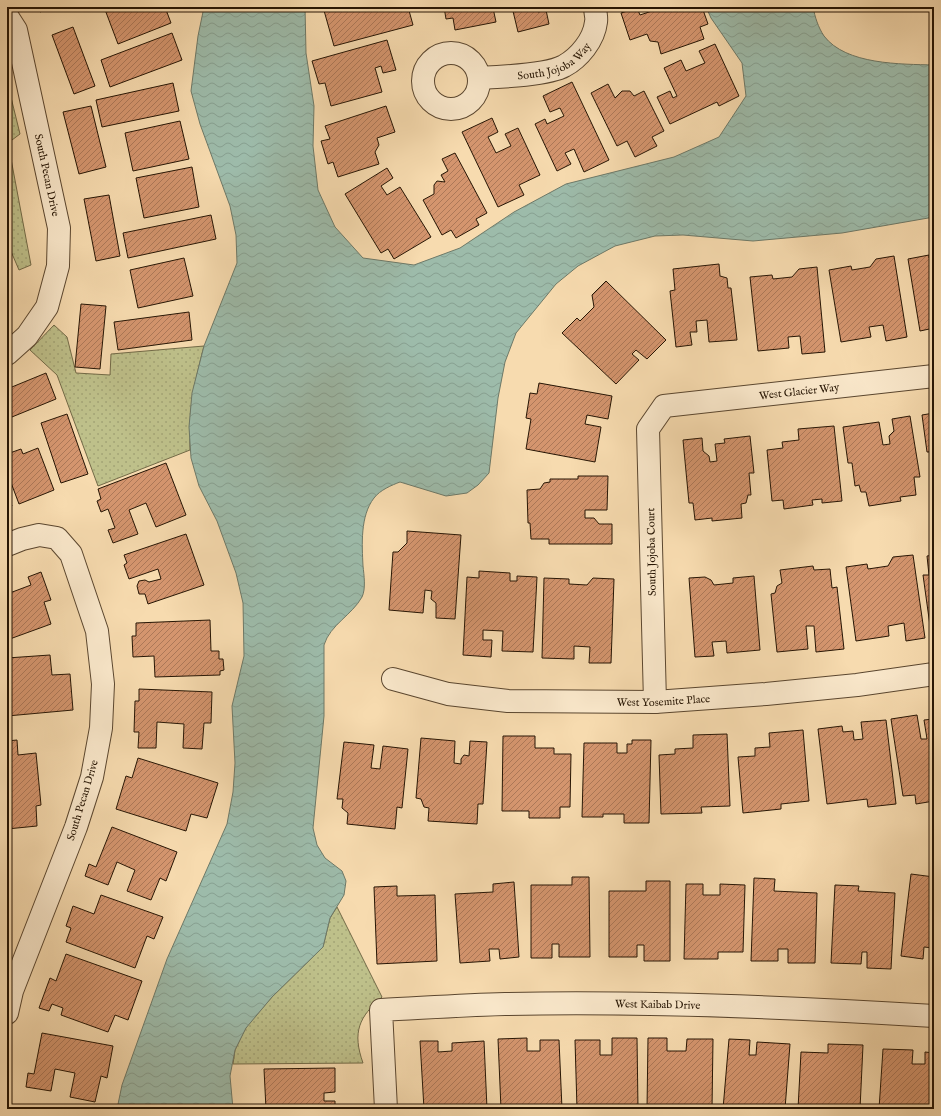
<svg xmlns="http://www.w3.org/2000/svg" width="941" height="1116" font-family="'IM FELL English',serif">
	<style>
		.grass { fill: url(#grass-dots); stroke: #726a47 }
		.water { fill: url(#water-waves); stroke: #6d7968 }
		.building { fill: url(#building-hatch); stroke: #261504 }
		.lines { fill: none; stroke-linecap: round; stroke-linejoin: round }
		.minor-casing { stroke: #5a462f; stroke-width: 24 }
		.minor { stroke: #fae8cb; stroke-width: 22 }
		.labels { text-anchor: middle; stroke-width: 4; stroke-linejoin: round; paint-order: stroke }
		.street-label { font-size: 11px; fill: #261504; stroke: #fae8cb }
	</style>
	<defs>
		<pattern id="grass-dots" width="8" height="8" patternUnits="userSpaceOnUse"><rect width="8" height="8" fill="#bec08a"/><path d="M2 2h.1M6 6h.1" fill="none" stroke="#a3a475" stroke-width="1.8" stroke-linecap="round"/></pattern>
		<pattern id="water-waves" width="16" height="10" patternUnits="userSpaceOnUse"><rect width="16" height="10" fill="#9dbbaa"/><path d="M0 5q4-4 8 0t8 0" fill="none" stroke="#87a091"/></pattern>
		<pattern id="building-hatch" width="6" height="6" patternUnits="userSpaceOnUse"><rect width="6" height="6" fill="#d4956e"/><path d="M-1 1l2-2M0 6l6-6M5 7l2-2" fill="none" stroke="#ac7858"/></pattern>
	</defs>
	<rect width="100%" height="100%" fill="#f7dbaf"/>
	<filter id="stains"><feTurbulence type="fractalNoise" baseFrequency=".005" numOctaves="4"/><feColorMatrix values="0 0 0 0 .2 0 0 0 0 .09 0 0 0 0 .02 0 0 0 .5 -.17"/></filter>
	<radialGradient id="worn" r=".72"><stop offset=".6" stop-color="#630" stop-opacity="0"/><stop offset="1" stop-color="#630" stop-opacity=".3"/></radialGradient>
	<path class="grass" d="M7,81L20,134L8,143L31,265L19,270L7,242Z
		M54,325L67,337L76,373L110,375L111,354L204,346C194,385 188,410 190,450L98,486L57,375L30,350Z
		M337,907L382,997C359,1017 352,1032 363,1063L233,1064L235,1050L246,1027L272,997L323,947L330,918Z"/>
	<path class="water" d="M204,7H305L306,53L314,106L313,146L318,190L335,227L363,258L414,265L460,248L514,212L566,184L674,157L719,137L746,96L742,63L711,18L706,7H813C815,17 818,27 824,36C846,65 901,64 934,65V217L842,233L753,241L683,235L655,236L615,246L578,266L556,284L516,333L505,362L498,398L489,473L478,485L467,493L446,496L400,482C392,485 380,490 374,498C360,516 362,545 363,566C364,575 366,589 362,597C352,615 330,625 324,645V716L313,828L317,845L325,858L342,871L346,881L344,895L330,918L323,947L272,997L246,1028L235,1050L230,1076L233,1109H117L122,1085L167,959L227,824L233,792L235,763L232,706L244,656L243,603L236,573L217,521L199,486L191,458L189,427L192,393L204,346L237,263L236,235L230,206L200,124L191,91L198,36Z"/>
	<path class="building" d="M39,7H53L40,12Z
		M104,7H165L171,23L118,44Z
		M323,7H408L413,25L334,46Z
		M421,7H500L493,8L496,22L455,30L453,18L446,19L444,7L422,11Z
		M512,7H537L538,12L546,10L549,24L518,32Z
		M664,7H702L708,24L700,27L704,39L661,54L658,42L650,41L647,34L630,40L621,13L637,8L640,15Z
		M73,27L95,86L74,94L52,35Z
		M172,33L182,60L110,87L101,60Z
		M387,40L396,70L383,73L381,66L375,68L382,92L331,106L325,83L319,84L312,61Z
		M715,44L739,96L719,106L717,102L670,124L657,97L670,91L673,98L677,96L664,68L681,60L686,71L705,63L699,51Z
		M572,82L609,160L584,172L574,149L565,153L571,164L557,171L535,124L545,119L547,124L564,116L560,108L550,112L543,96Z
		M173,83L179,111L102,127L96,100Z
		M608,84L615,98L622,91H630L634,96L644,91L664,131L652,137L657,146L635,157L627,141L617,146L591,93Z
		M91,106L106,167L79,174L63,112Z
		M386,106L395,132L377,138L379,145L375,152L379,164L338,177L333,162L328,164L321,141L330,139L325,126Z
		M492,118L498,132L488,137L496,153L511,146L505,134L518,128L540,175L519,185L524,195L498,207L462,132Z
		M180,121L189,159L133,171L125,133Z
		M455,153L487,213L476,219L479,225L456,238L451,230L442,235L423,200L434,194V185L437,181L445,182L441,175L448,171L442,159Z
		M192,167L199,207L144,218L136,178Z
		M387,168L393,178L381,186L387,195L400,187L431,237L394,259L388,249L381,253L345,194Z
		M109,195L120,256L96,261L84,199Z
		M211,215L216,239L128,258L123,233Z
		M929,255V258L934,257V328L920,331L908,259Z
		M894,256L907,337L886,341L883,325L869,327L871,337L841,342L829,270L851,266L852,270L870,267L876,259Z
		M184,258L193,296L138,308L130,270Z
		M719,264L720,276L727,278L728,288H731L737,340L709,342L707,320L696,321L697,332H690L692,345L676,347L670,291L675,290L673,269Z
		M817,267L825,352L802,354L800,336L788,337L789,348L758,351L750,277L772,275L773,279L792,277L799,269Z
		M606,281L666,340L647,359L636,350L632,354L639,360L616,384L562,333L577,318L580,321L594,307L592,295Z
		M81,304L106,306L100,369L75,367Z
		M189,312L192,340L118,350L114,322Z
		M46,373L56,399L7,419V389Z
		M539,383L612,396L608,419L587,415L585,424L601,427L595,462L526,449L531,419L526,418L530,393L537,394Z
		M934,413V468L932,452H927L922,415Z
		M67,414L88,474L61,483L41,423Z
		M910,416L920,477H914L916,495L900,497L901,501L869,506L866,492H861L859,485L855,486L852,463H848L843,427L879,422L883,445L890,444L889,436L894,431L892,419Z
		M834,426L842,501L822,503V499L812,500L813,505L784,509L783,500L772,501L767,450L783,448L782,442L799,440L798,429Z
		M750,436L754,473H749L751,495H748L746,503L741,504L742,518L712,521V518L695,520L693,503H689L683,440L702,438L703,451L709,456L710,462L717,461L715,444L725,443L724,439Z
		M38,448L54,490L19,504L7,472V454L21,449L23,454Z
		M166,463L186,515L156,527L146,503L129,510L138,534L113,543L108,530L115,528L108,509L101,512L97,501L101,499L98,489Z
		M578,476H608L607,510H585V518H594L599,524H612V544H549V539H531L530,523H528L527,490L540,489L544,483L550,482V479H578Z
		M7,494L12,506L7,508Z
		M407,531L461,535L455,619L436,618V603L431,599L432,591L425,590L423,613L389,610L393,552H398L407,543Z
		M186,534L204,585L148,604L145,594H139L137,586L139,581L145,580L149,582L161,579L158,569L129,579L124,565L127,563L124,555Z
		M913,555L925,638L906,641L904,623L888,626L889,636L856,641L846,567L867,564L868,569L888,566L893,557Z
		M934,555V633H931L923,575H929L927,556Z
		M813,566L814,570L830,569L832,588L837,587L844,649L816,652L814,626H806L808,649L777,652L771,594L775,593L777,586L782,583L780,570Z
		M479,571L510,573V581H517V576L537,577L533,652L502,651L503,631L483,630V640H492L491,657L463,655L467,577L479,578Z
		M41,572L51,600L44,602L51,624L7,640V594L31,585L28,577Z
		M754,576L760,650L727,653L726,641L712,642L714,656L695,657L689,578L705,577L711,580L714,585L733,583V578Z
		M544,578L569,579V584L587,585L593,578L614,579L611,663H589L590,647L574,646V659L542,658Z
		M210,620L211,651H219V659H223L224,670L220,671V675L155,677L154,656L133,657L132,636H136V623Z
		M50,655L52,675L70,674L73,710L7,716V658Z
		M139,689L212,692L211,723H204L202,749L183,748L184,724L157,722L156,748H138L139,732H134L135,701H139Z
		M917,715L921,739H927L924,720L934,719V801L916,804L915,795L903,796L891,719Z
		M886,720L896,804L868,807L867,799L827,804L818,729L842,726L843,732L853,731L854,740L863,739L861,722Z
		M803,730L809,801L781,804V809L743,813L738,757L755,756V748L770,747L769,733Z
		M727,734L730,806L701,807L702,813L661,814L659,755L675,754V749L693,748V735Z
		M503,736H535V748H554V754H571L570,807H560V818H529V811H502Z
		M421,738L455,741L454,763L461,764V759L464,755L469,756L470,741L487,742L483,804H478L477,824L428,821L429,808L424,807L421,799L416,798Z
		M17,740L18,755L36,753L41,805L36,806L37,826L7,829V741Z
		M632,740H651L649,823H624V814H603V817H582L584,743H617V753H627V744H632Z
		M344,742L374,745L371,768L380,769L383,746L408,749L402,808L397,807L395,829L347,824L348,813L342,808L343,799H337Z
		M138,758L218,783L207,818L191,814L186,831L116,809L126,776L132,778Z
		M112,827L177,852L166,881L160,878L151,900L127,891L135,870L117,862L108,885L85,876L89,864L96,867Z
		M911,874L934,877L932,888H934V948L924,947L923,959L901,956Z
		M572,877H589L590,957H559V944H552V958H531V885H572Z
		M754,878L775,879L774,891L817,893L815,963H788V949H778V961H751Z
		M646,881H670V961H644V945H637V957H609V891H646Z
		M514,882L519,957L500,959L499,949H489L490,961L460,963L455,894L493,892V884Z
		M686,884H703V895H720V884L745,885L743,952H718V959H684Z
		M835,885L859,886L858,891L895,893L891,969L867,968V952H862L861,964L831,963Z
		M397,886V896L435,895L437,961L377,964L374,887Z
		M101,895L163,917L154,939L147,936L135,968L66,942L71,928L66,926L73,906L94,914Z
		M66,954L142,981L128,1020L115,1015L108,1032L61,1015L63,1008L52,1004L49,1011L39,1008L50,978L56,981Z
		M42,1033L113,1046L107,1078L101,1076L95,1102L70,1097L75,1073L55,1069L51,1091L26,1087L28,1073L34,1074Z
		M527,1038V1051H540V1040H559L562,1109H501L498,1039Z
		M612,1038H637L638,1109H577L575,1040H600V1055H612Z
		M648,1038H667V1051H686L687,1039H713L712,1109H647Z
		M729,1039L750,1040L749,1055H756L757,1042L790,1044L785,1109H723Z
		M420,1041H438V1052L452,1051V1043L484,1041L487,1109H424Z
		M828,1044L863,1045L860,1109H798L801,1052L828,1053Z
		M883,1049L913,1050L912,1064H925V1052L934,1053V1109H879Z
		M335,1068V1092L324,1093V1101H335V1109H266L264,1069Z"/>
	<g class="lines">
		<g class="minor-casing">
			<g id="minor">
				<path id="s1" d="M7,16L16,30L59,228L58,266L47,307L27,336L7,354"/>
				<circle cx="451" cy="81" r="28"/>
				<path id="s2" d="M479,78C499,77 548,75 564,66C579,58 594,40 596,22C597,18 595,12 595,7"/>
				<path d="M7,545L22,539L39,535L57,538L71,554L97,631L103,684L101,728L92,777L76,827L12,991L7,1013"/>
				<path id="s3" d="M393,679L448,694L508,701L655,702L766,694L857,685L934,674"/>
				<path id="s4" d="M655,702L648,429L664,406L934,376"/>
				<path id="s5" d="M386,1109L381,1010C422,1008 464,1005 505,1004C648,1001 791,1007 934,1016"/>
			</g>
		</g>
		<use href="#minor" class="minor"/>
	</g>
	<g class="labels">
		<g class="street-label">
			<text dy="4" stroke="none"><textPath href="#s2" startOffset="79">South Jojoba Way</textPath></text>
			<text dy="4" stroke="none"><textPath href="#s1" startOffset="165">South Pecan Drive</textPath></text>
			<text dy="4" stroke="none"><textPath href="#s4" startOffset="437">West Glacier Way</textPath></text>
			<text transform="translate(651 552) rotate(-91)" y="4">South Jojoba Court</text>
			<text dy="4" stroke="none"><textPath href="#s3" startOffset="273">West Yosemite Place</textPath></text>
			<text transform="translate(82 800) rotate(-73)" y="4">South Pecan Drive</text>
			<text dy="4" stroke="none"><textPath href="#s5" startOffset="376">West Kaibab Drive</textPath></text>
		</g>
	</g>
	<rect width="941" height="1116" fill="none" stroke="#f7dbaf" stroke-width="24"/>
	<rect x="8" y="8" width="925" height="1100" fill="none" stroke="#261504" stroke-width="2"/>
	<rect x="12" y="12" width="917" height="1092" fill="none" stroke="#261504"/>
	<rect width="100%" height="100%" filter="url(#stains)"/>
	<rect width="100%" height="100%" fill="url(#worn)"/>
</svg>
